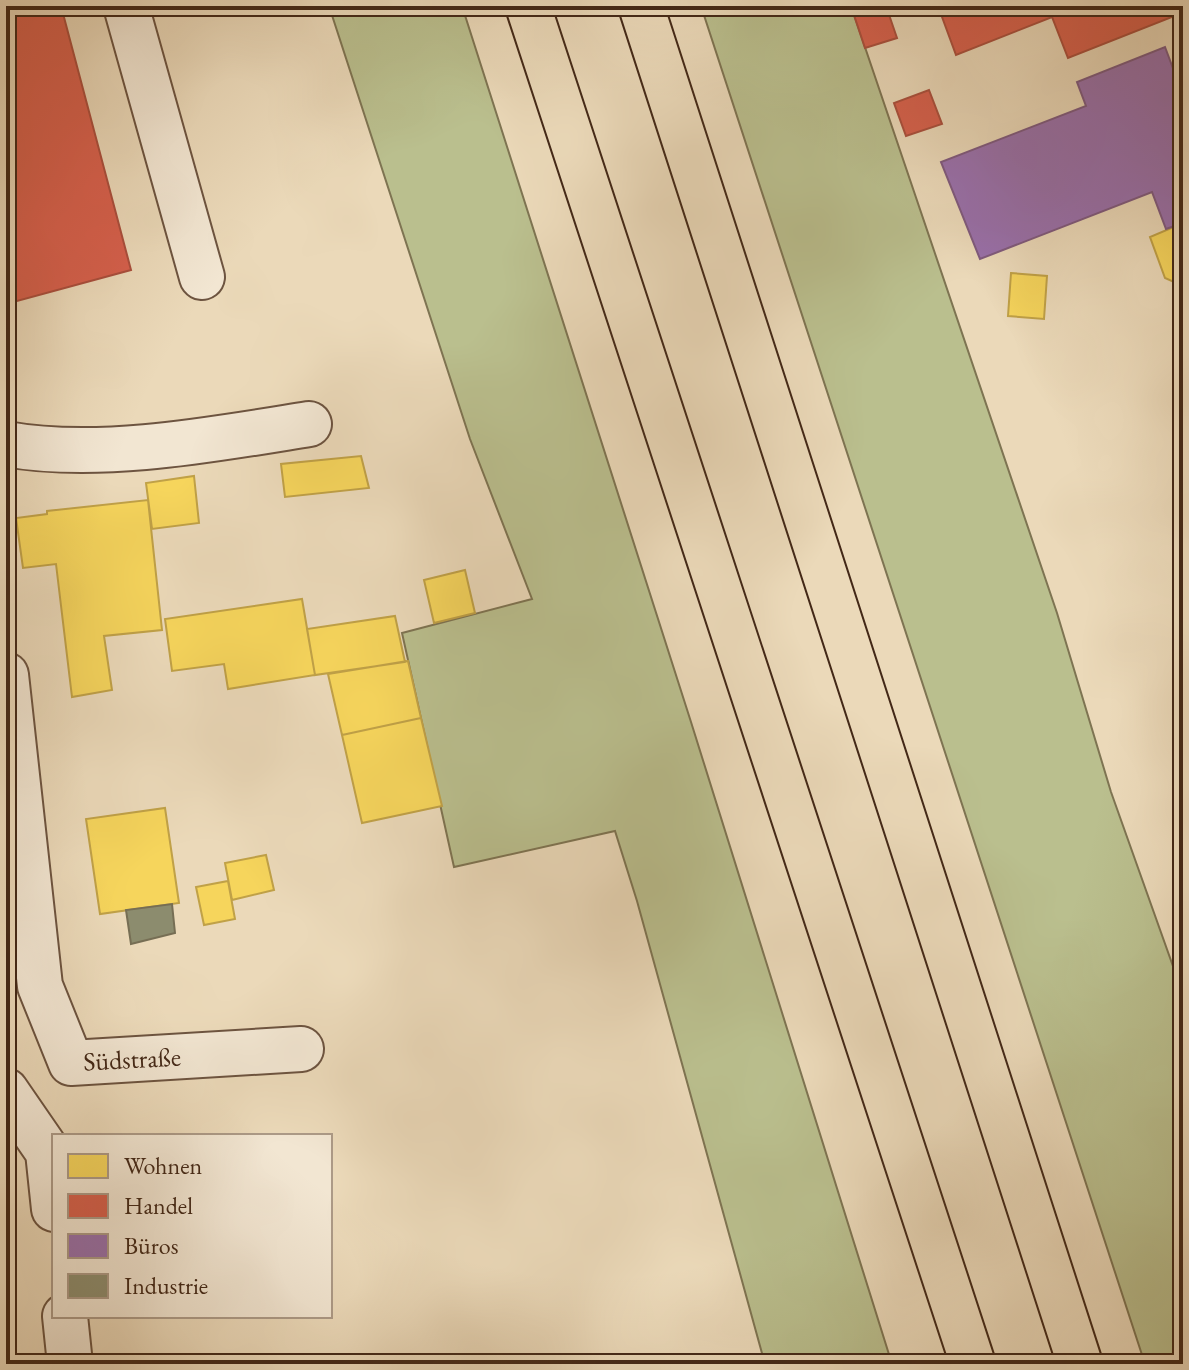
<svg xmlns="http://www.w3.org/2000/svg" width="1189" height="1370" font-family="'EB Garamond',serif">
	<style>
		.green { fill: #babf8e; stroke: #7e7452; stroke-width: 2 }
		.homes { fill: #f6d55c; stroke: #c0a147; stroke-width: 2 }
		.shops { fill: #d6604d; stroke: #aa4f3d; stroke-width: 2 }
		.offices { fill: #9970ab; stroke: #7f5a7f; stroke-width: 2 }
		.industry { fill: #8c8c6e; stroke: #766e54; stroke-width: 2 }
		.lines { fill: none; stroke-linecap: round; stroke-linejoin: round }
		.minor-casing { stroke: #6d5440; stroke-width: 48 }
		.highway-casing { stroke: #432817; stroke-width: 48 }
		.minor { stroke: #f2e6d2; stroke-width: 44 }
		.highway { stroke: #ebd9b9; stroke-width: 44 }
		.labels { text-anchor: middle; stroke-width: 8; stroke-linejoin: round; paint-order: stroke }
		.street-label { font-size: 26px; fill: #432817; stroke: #f2e6d2 }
	</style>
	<rect width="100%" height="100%" fill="#ebd9b9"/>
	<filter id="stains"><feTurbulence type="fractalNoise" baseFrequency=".0025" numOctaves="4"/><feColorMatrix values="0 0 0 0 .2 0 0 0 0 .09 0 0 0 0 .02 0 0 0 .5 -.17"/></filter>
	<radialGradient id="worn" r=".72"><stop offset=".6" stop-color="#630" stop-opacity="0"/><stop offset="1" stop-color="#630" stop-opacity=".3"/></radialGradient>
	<path class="green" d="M329,6H462L691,722L892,1364H765L637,901L615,831L454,867L402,633L532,599L470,439Z
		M701,6H851L1057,613L1111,792L1179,983H1183V1364H1145Z"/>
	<path class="homes" d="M1183,223V286L1165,278L1150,237Z
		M1011,273L1047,276L1044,319L1008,316Z
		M361,456L369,488L285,497L281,464Z
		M194,476L199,523L152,529L146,483Z
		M148,500L162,630L104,636L112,690L72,697L56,564L23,568L16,518L47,514V511Z
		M465,570L475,613L434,623L424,580Z
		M302,599L315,675L228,689L224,664L172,671L165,619Z
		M395,616L405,662L315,675L307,629Z
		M408,661L421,718L342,735L328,674Z
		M421,718L442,806L362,823L342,735Z
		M165,808L179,903L100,914L86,819Z
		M266,855L274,890L232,900L225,863Z
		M228,881L235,919L204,925L196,887Z"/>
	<path class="shops" d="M6,6H61L131,270L6,304Z
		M879,6H886L897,38L865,48L854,15Z
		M938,6H1173L1177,15L1068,58L1052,17L956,55Z
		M929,90L942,124L906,136L894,103Z"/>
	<path class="offices" d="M1165,47L1174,71L1183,68V223L1166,229L1152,192L980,259L941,162L1086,106L1077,82Z"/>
	<path class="industry" d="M172,904L175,933L131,944L126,910Z"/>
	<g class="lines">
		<g class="minor-casing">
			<path id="minor" d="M126,6L202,277
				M6,444C99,461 216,439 309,424
				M6,675L40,986L71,1063L301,1049
				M6,1091L48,1152L54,1209
				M65,1316L70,1364"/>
		</g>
		<g class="highway-casing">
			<path id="highway" d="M528,6L973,1364
				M641,6L1080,1364"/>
		</g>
		<use href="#minor" class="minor"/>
		<use href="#highway" class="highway"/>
	</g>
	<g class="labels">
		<g class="street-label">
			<text transform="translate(132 1059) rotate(-3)" y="9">Südstraße</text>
		</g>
	</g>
	<rect width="1189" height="1370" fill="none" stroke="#ebd9b9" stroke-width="32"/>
	<rect x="8" y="8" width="1173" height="1354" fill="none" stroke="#432817" stroke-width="4"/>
	<rect x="16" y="16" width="1157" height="1338" fill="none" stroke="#432817" stroke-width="2"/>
	<rect x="52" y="1134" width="280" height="184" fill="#f2e6d2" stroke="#ac9a87" stroke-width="2"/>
	<rect x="68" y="1154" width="40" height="24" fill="#f6d55c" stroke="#ac9a87" stroke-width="2"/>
	<text x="124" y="1174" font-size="24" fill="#432817">Wohnen</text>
	<rect x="68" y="1194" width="40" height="24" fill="#d6604d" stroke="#ac9a87" stroke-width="2"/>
	<text x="124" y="1214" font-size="24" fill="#432817">Handel</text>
	<rect x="68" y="1234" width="40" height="24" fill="#9970ab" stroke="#ac9a87" stroke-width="2"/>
	<text x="124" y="1254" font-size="24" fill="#432817">Büros</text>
	<rect x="68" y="1274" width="40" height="24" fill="#8c8c6e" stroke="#ac9a87" stroke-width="2"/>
	<text x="124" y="1294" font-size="24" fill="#432817">Industrie</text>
	<rect width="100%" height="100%" filter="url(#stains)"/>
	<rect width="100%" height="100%" fill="url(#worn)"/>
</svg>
